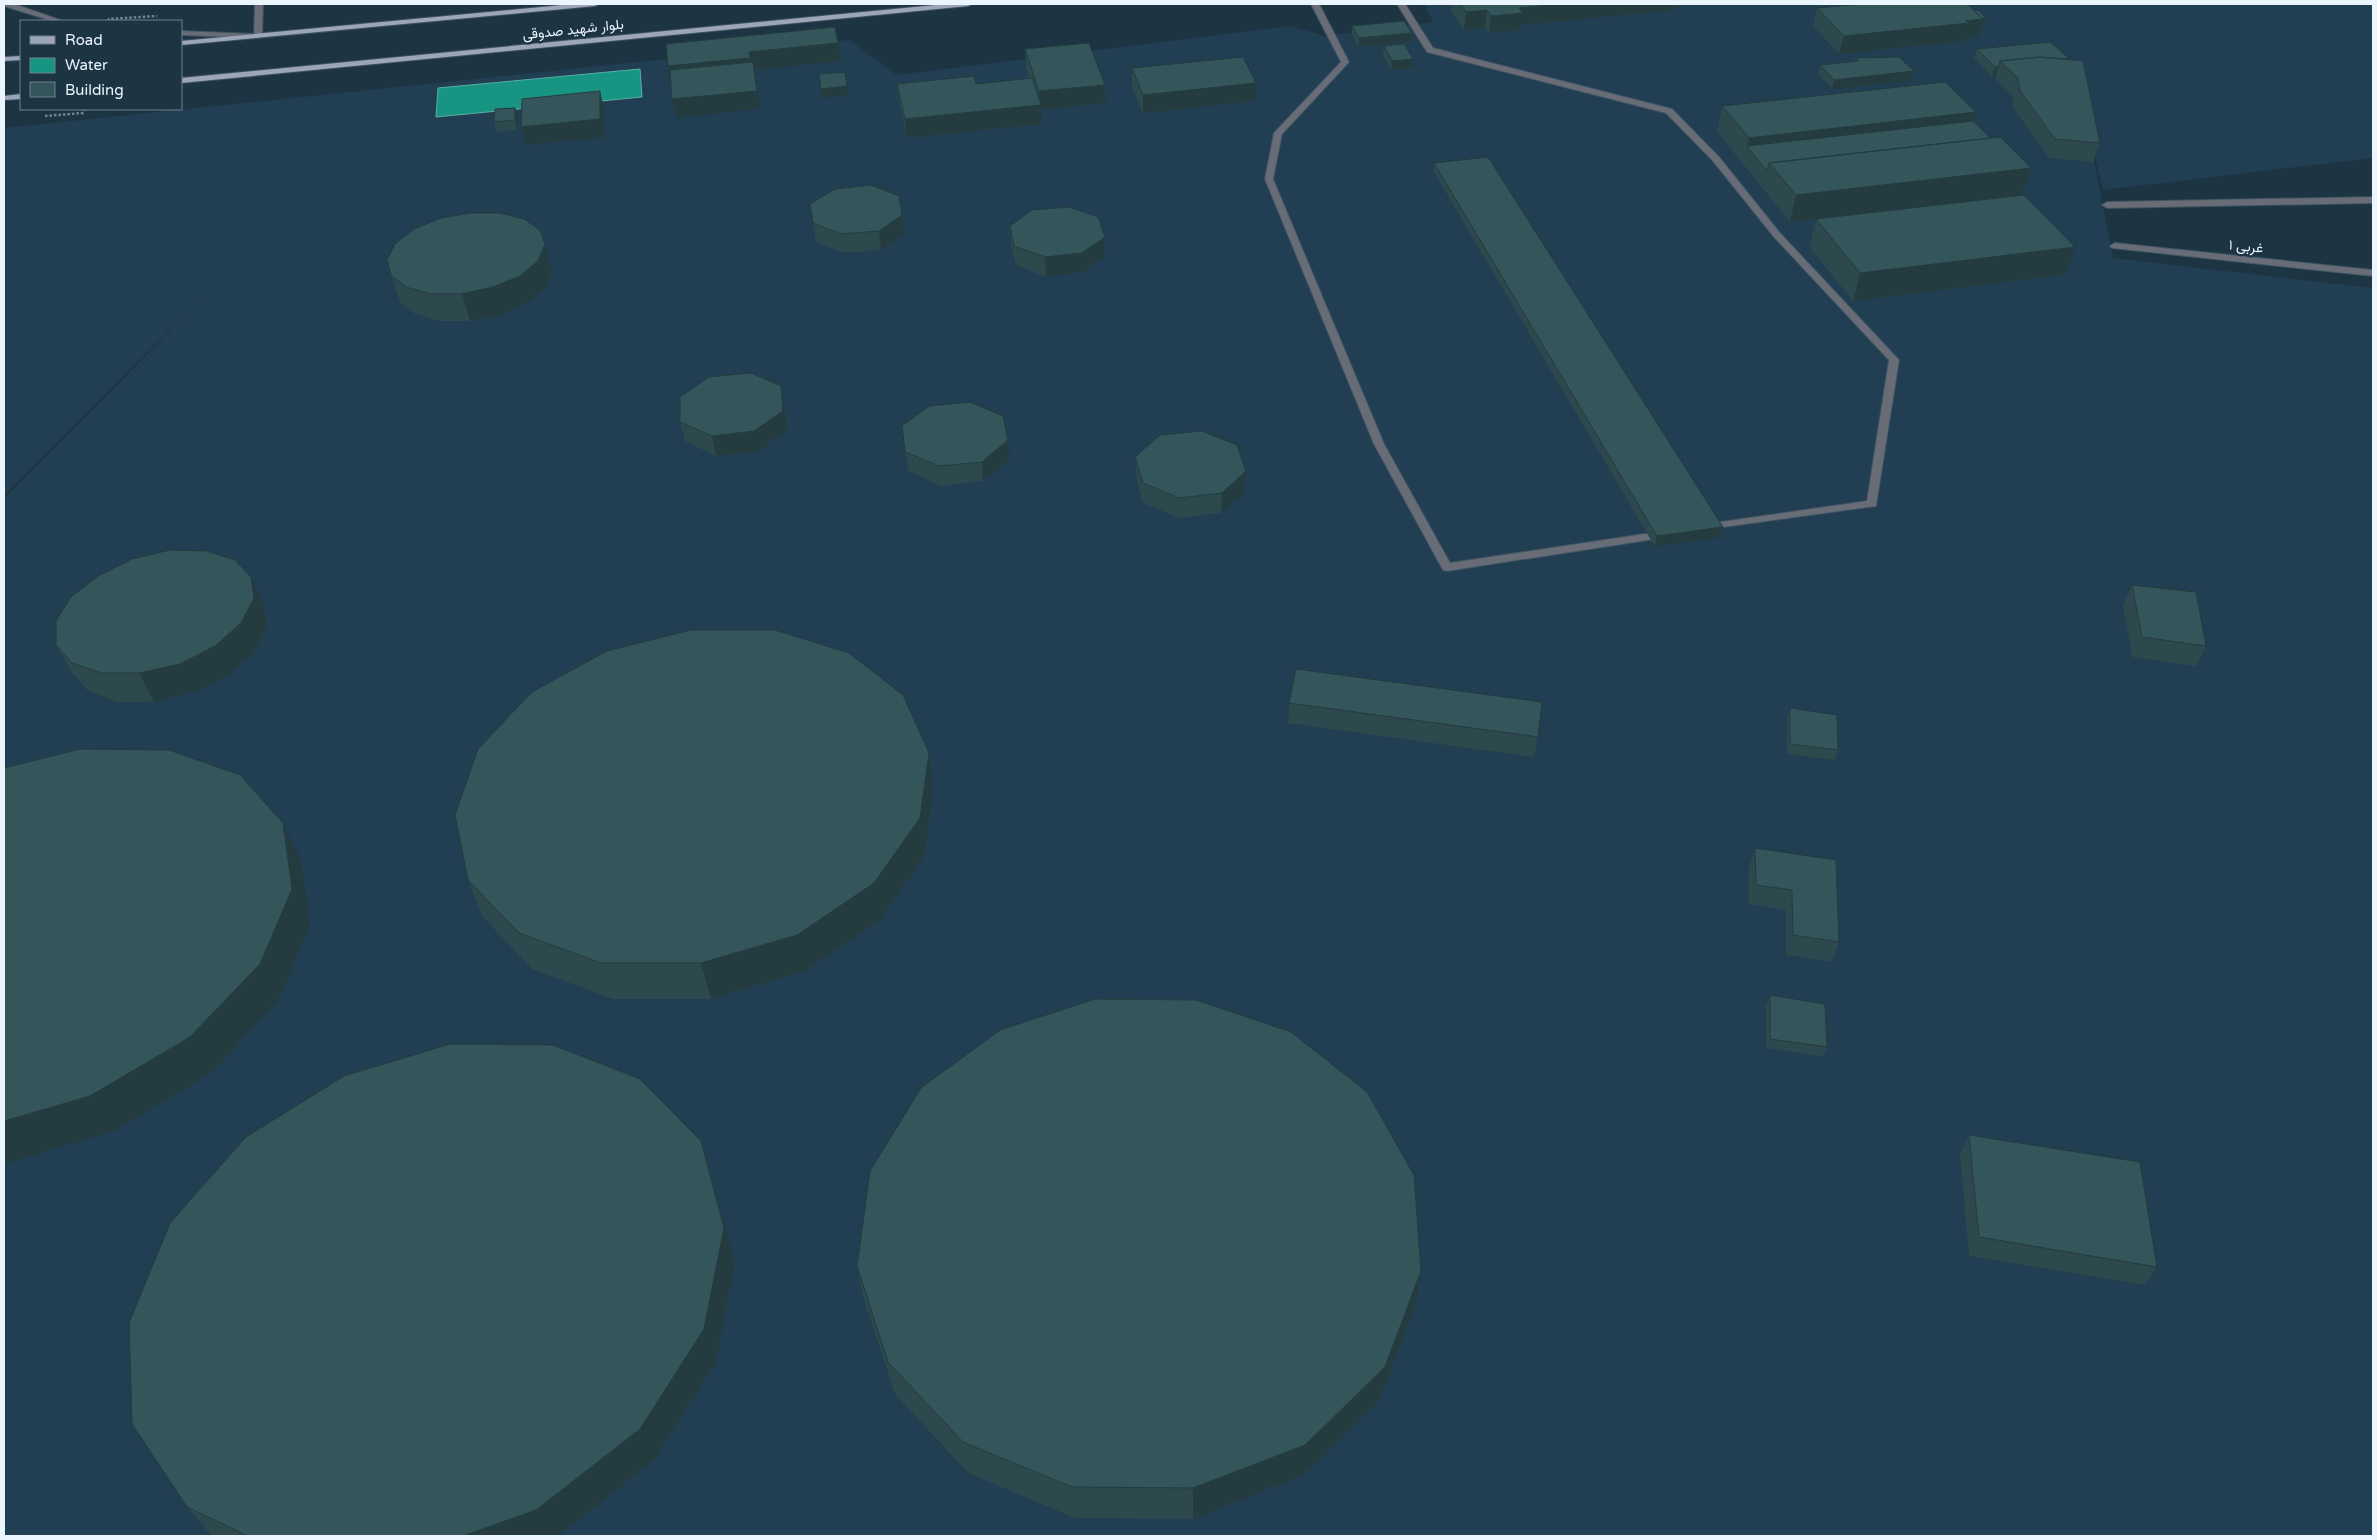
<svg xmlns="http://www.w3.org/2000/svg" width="2377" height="1540" font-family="'Varela Round',Vazirmatn,sans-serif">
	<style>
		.built { fill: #213e52 }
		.water { fill: #189482; stroke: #57b1a7 }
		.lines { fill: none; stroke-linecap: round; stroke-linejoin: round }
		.service-casing { stroke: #3e5361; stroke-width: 2 }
		.minor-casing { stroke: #3e5361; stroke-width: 2 }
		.tertiary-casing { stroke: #3e5361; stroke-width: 2 }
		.primary-casing { stroke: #3e5361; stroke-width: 2 }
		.path { stroke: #728490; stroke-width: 2.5; stroke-dasharray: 2.5 2; stroke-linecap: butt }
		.service { fill: #676c76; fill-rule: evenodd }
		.minor { fill: #676c76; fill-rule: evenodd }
		.tertiary { fill: #676c76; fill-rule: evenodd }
		.primary { fill: #9da5bb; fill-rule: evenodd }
		.wall { fill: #2d494d }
		.shaded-wall { fill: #243c3f }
		.building { fill: #34555a; stroke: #243c3f }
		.labels { text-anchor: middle; stroke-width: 4.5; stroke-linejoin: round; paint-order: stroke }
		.far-street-label { font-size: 14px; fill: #eaf5fd; stroke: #1d3443 }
	</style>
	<rect width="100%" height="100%" fill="#1d3443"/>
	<path class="built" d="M1424,4H1844L1849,8L1888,4H2373V158L2103,190L2085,113L2113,258L2373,288V1536H4V499L230,270L4,495V128L849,40L896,75L1290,26L1325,36L1433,22Z"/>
	<path class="water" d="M640,69L642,97L436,117L438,88Z"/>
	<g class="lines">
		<g class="service-casing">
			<path id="service" d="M1311,4H1319L1349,62L1282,134L1273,179L1384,444L1450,563L1664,531L1670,535L1668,537L1447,571L1443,570L1374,444L1265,179L1274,133L1341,62Z
				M1397,4H1405L1433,48L1672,109L1719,157L1780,233L1899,360L1876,506L1702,530L1700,528L1706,524L1867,501L1889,360L1774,237L1713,161L1666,113L1427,52Z"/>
		</g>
		<g class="minor-casing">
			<path id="minor" d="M255,4H263L262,36L258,38L254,36Z
				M2373,197V203L2107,208L2102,205L2107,202Z
				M2115,243L2373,270V276L2112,248L2110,246Z"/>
		</g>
		<g class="tertiary-casing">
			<path id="tertiary" d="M4,4H14L63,21H52L4,6Z
				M181,31L255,34L259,36L255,38L181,35Z"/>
		</g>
		<g class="primary-casing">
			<path id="primary" d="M573,4H599L595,6L181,45V41Z
				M946,4H972L968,6L181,83V78Z
				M21,56V60L4,61V57Z
				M21,94V99L4,100V96Z"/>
		</g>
		<path class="path" d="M108,21L109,19L157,16
			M45,116L83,113L84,109"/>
		<use href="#service" class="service"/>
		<use href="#minor" class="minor"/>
		<use href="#tertiary" class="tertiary"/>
		<use href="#primary" class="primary"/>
	</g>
	<path class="wall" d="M1452,4H1676L1675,10L1521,25L1520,30L1489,33L1485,28L1464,30L1451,10Z
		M1817,8L1984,27H1981L1978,37L1964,38L1963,41L1839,54L1813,26Z
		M1352,26L1412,33L1411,42L1359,47L1352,35Z
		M1384,46L1412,68L1391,70L1383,56Z
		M1025,49L1105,85L1106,103L1042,109V124L907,138L899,102L897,84H976L1029,78L1026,67Z
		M1977,49L2069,58V60L2100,143L2093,162L2049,158L2014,109L2013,96L1995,79L1996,75L1992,76L1974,58Z
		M1856,58L1914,71L1911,81L1832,89L1818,74L1820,65L1855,61Z
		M1132,68L1256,83V101L1143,113L1132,87Z
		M1722,106L1973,121L1990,138L2031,168L2022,195L1790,222L1717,132Z
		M515,108L518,117L517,130L497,132L494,122Z
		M1434,163L1723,527L1720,537L1655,547L1434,172Z
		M810,204L902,215L905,234L881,250L844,253L816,242Z
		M1816,219L2065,274L1853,301L1809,247Z
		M1010,226L1105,256L1083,272L1046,277L1016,265L1011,245Z
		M552,272L545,288L527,303L501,315L470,321H440L415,314L400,302L391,275Z
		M785,406L787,430L758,451L716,456L685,441L680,422Z
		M902,426L1010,460L983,481L941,486L908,471Z
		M1135,457L1246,471L1245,491L1221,513L1179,518L1143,503L1136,477Z
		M2132,585L2206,646L2196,666L2132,657L2123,605Z
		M264,605L267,627L254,652L229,675L194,692L154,702H117L88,691L72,673L56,645Z
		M1289,703L1538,737L1534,757L1288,723Z
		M1790,708L1838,750L1835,760L1787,754V719Z
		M929,753L933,789L925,855L881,919L805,971L711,999H613L532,969L482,916L468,880Z
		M1755,848L1839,942L1832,962L1786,955V910L1749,904V868Z
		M1770,995L1827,1047L1824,1057L1766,1048V1005Z
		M1969,1135L2157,1267L2145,1285L1969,1256L1960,1154Z
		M701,1141L711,1176L735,1262L716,1362L654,1460L558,1536H212L187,1507Z
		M857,1266L1416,1304L1380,1399L1302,1476L1193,1519L1075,1518L968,1473L895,1394L864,1300Z"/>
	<path class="shaded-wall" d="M1560,4H1676L1675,10L1521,25L1520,30L1489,33L1491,16L1519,8Z
		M1487,10L1485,28L1464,30L1466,12Z
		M1986,18L1984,27H1981L1978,37L1964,38L1963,41L1839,54L1844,36L1966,21Z
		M1412,33L1411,42L1359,47V38Z
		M838,43L841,61L754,70L760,109L676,118L672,99L671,84L668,66L749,52Z
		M1413,59L1412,68L1391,70L1392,61Z
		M1999,66L1996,75L1992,76L1995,67Z
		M1914,71L1911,81L1832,89L1834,80Z
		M1256,83V101L1143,113V95Z
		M1105,85L1106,103L1042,109V124L907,138L905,119L1040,105L1039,91Z
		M847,86L849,95L823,98L821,89Z
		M600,91L604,109L605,137L526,145L521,127Z
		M515,108L518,117L517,130L515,120Z
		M1976,112L1968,139L1747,146L1743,164L1749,138Z
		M2031,168L2022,195L1790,222L1796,195Z
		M902,215L905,234L881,250L879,231Z
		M1105,237V256L1083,272L1046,277L1045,257Z
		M545,244L552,272L545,288L527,303L501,315L470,321L462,294Z
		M2075,247L2065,274L1853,301L1860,273Z
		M781,386L785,406L787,430L758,451L716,456L712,436Z
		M1008,440L1010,460L983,481L982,462Z
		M1246,471L1245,491L1221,513L1222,493Z
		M1723,527L1720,537L1655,547L1657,536Z
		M251,577L264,605L267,627L254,652L229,675L194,692L154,702L139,673Z
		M929,753L933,789L925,855L881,919L805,971L711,999L701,963Z
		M283,823L301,860L310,925L279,999L211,1073L114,1131L4,1164V1121Z
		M701,1141L711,1176L735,1262L716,1362L654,1460L558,1536H463Z
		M1421,1271L1416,1304L1380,1399L1302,1476L1193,1519V1488Z"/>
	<path class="building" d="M1460,4H1560L1519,8L1523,13L1491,16L1487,10L1466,12Z
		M1863,4H1967L1983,19L1966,21L1969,23L1844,36L1817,8Z
		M1978,10L1986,18H1982L1974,11Z
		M1404,21L1412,33L1359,38L1352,26Z
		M835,27L838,43L749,52L750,58L668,66L666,44Z
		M2050,42L2069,58L2063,59L2040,57L2000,61L1999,66L1995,67L1977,49Z
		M1089,43L1105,85L1039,91L1025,49Z
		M1404,44L1413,59L1392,61L1384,46Z
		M1243,57L1256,83L1143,95L1132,68Z
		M1899,57L1914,71L1834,80L1820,65L1859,61L1856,58Z
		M2040,57L2083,61L2100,143L2055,139L2020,91L2018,78L2000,61Z
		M753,62L757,91L672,99L670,70Z
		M845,72L847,86L821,89L819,74Z
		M974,76L976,84L1032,78L1041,105L905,119L897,84Z
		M1945,82L1976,112L1749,138L1722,106Z
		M600,91V119L521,127L522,99Z
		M515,108V120L494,122L495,109Z
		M1973,121L1990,138L1769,163L1767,171L1747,146Z
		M2000,137L2031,168L1796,195L1769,163Z
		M1488,157L1723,527L1657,536L1434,163Z
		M871,185L899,196L902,215L879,231L841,234L813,223L810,204L835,189Z
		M2024,195L2075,247L1860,273L1816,219Z
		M1069,207L1098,217L1105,237L1082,253L1045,257L1014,246L1010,226L1032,210Z
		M471,213H500L524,219L540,230L545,244L538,261L520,276L493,287L462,294H431L406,287L391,275L387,260L395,244L414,229L441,218Z
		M751,373L781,386L783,411L754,431L712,436L680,422V397L709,377Z
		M970,402L1003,416L1008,440L982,462L939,466L905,452L902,426L929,406Z
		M1202,431L1237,445L1246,471L1222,493L1179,498L1143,483L1135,457L1160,435Z
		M170,550L206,551L235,560L251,577L254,598L241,623L215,646L180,664L139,673H101L72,663L56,645V621L71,597L98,576L132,559Z
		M2132,585L2196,592L2206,646L2142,637Z
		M691,630H775L849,653L903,695L929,753L920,818L874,883L797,935L701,963H601L519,933L468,880L455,815L478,749L532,692L607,651Z
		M1296,669L1542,702L1538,737L1289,703Z
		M1790,708L1837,715L1838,750L1790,744Z
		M80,749L169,750L240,775L283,823L292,889L260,964L190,1037L90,1096L4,1121V768Z
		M1755,848L1836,860L1839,942L1793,935L1792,890L1756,885Z
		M1770,995L1825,1004L1827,1047L1770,1039Z
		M1095,999L1196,1000L1291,1032L1367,1092L1414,1175L1421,1271L1385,1367L1305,1445L1193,1488L1072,1487L963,1442L888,1362L857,1266L870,1171L921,1088L1000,1030Z
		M450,1044L553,1045L640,1079L701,1141L724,1228L704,1329L640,1429L536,1510L463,1536H248L187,1507L132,1424L129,1323L170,1223L246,1137L344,1076Z
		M1969,1135L2140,1162L2157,1267L1979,1237Z"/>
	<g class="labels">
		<g class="far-street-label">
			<text transform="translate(573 29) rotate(-6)" y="5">بلوار شهید صدوقی</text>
			<text transform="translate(2246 246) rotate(6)" y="5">۱ غربی</text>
		</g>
	</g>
	<rect width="2377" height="1540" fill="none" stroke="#eaf5fd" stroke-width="10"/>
	<rect x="20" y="20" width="162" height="90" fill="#1d3443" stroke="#6f818d"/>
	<rect x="30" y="36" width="25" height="8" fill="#9da5bb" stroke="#6f818d"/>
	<text x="65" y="45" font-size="15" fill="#eaf5fd">Road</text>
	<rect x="30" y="58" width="25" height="15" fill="#189482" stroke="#6f818d"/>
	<text x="65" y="70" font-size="15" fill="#eaf5fd">Water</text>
	<rect x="30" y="82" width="25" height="15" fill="#34555a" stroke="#6f818d"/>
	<text x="65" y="95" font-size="15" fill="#eaf5fd">Building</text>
</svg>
